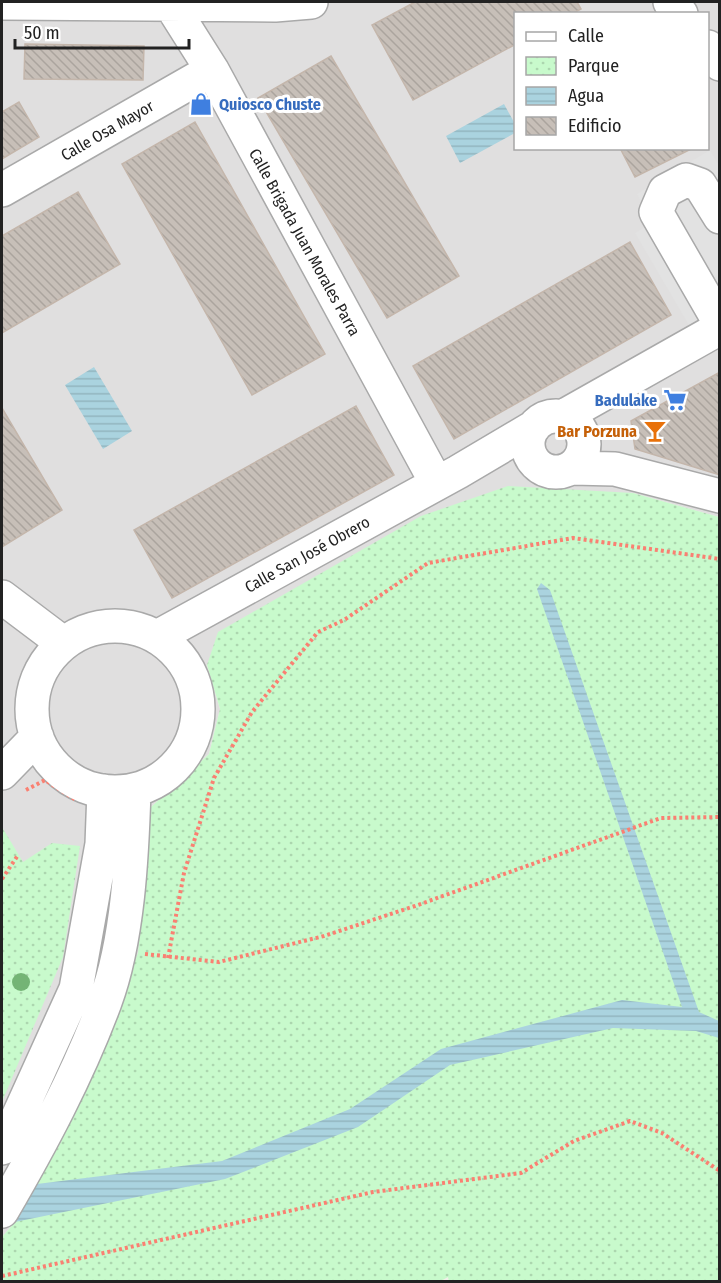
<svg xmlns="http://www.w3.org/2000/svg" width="721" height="1283" font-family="'Fira Sans Condensed',sans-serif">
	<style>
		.residential { fill: #e0dfdf; fill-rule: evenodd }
		.park { fill: url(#park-dots) }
		.parking { fill: #e2e2e2 }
		.water { fill: url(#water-rules) }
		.building { fill: url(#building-back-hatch); stroke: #c4b6ab; stroke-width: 1.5 }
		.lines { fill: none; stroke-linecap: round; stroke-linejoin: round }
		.minor-casing { stroke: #a9a9a9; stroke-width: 36 }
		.path { stroke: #fa8072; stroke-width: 4; stroke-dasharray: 3 3; stroke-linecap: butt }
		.minor { stroke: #fff; stroke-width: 33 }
		.tree { fill: #74b475 }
		.labels { text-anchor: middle; stroke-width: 6; stroke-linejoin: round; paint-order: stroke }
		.shop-label { font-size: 16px; font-weight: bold; fill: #366cbe; stroke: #fff; text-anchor: start }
		.street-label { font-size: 16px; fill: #222; stroke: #fff }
		.food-label { font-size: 16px; font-weight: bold; fill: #c56008; stroke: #fff; text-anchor: end }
	</style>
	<defs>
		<pattern id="park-dots" width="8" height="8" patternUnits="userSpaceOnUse" patternTransform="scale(1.5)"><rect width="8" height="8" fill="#c8facc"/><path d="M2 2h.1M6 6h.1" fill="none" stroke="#acd6af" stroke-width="1.8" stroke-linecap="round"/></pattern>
		<pattern id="water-rules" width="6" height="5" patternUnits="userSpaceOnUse" patternTransform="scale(1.5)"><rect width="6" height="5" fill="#aad3df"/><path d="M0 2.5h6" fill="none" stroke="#92b5bf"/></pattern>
		<pattern id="building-back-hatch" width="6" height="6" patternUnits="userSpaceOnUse" patternTransform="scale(1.5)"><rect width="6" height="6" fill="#c7bfb8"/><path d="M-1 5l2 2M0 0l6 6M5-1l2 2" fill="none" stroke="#aba49e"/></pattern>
	</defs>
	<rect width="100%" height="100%" fill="#f2efe9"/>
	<path class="residential" d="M2,2H719V517L633,493L207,665L220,709L209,754L151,807L139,953L61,1142L15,1222L2,1237ZM516,14H708V148H516Z"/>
	<path class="park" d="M508,486L633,493L719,517V1281L449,1282L448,1277L439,1282H2V1237L15,1222L61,1142L138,953L151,807L209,754L220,709L207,665L218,632L421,516Z
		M2,827L23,862L52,843L80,846L63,957L2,1102Z"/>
	<path class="parking" d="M710,150L719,166V311L690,327L635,233L653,223L637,194Z"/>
	<path class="water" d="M504,104L515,124V133L460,163L446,136Z
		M94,367L132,431L103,449L65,385Z
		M541,583L550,590L699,1012L719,1021V1038L696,1031L613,1028L450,1065L358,1127L225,1179L15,1222L37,1184L222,1161L350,1109L441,1049L622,1000L682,1007L537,589Z"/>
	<path class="building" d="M415,2H577L581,9L572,14H516V44L413,100L372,25Z
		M25,44L144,46L143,80L24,79Z
		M331,56L459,276L387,318L258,98Z
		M19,102L39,137L2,159V112Z
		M195,122L325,354L252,395L122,164Z
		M620,148H693L635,177Z
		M78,192L120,264L2,333V236Z
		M630,242L671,315L454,439L413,366Z
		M720,372V475L635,449L631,421Z
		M356,406L394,475L172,598L134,530Z
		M2,408L62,510L2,547Z"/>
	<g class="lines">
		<g class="minor-casing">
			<path id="minor" d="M169,2L212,70L436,482
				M670,2L681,14
				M2,3L275,5L311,2
				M708,47L720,64
				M2,190L212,70
				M720,217L700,185L686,180L665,191L656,212L720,323
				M528 444a28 28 0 1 1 56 0a28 28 0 1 1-56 0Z
				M564,416L720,328
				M572,468L615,469L720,496
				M2,597L63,643
				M32 709a83 83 0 1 1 166 0a83 83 0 1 1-166 0Z
				M157,637L458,472L534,427
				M2,773L37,737
				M2,1148L12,1130L76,989L102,844L104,791
				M2,1211C41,1144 78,1075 105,1002C128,940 132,856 134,790"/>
		</g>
		<path class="path" d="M26,790L45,780L76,800
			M2,879L18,855
			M145,954L219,962L324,936L415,906L661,818L720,817
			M168,958L184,873L214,778L252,712L318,632L344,620L428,563L573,538L720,559
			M2,1276L373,1192L521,1173L574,1141L630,1121L662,1133L720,1171"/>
		<use href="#minor" class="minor"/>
	</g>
	<circle class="tree" cx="21" cy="982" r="9"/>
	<defs>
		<g id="shop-bare" transform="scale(1.8)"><path d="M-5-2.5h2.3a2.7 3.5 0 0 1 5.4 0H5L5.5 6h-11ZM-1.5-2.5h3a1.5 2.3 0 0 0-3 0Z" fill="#3f7fe0" stroke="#fff" stroke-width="2.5" paint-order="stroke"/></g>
		<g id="supermarket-bare" transform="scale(1.8)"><path d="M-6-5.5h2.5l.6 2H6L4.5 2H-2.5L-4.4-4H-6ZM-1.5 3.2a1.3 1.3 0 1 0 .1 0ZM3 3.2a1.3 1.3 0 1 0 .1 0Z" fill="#3f7fe0" stroke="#fff" stroke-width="2.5" paint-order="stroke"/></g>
		<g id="bar-bare" transform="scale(1.8)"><path d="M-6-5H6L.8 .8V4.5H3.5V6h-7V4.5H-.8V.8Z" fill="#e8710a" stroke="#fff" stroke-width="2.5" paint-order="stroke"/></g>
	</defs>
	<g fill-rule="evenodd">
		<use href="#shop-bare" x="201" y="104"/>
		<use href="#supermarket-bare" x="675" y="400"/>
		<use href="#bar-bare" x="655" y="431"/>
	</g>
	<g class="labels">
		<g class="shop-label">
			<text x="219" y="110">Quiosco Chuste</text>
			<text x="657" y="406" text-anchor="end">Badulake</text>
		</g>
		<g class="street-label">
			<text transform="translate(107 130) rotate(-30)" y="6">Calle Osa Mayor</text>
			<text transform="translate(305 242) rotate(61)" y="6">Calle Brigada Juan Morales Parra</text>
			<text transform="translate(307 554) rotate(-29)" y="6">Calle San José Obrero</text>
		</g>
		<g class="food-label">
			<text x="637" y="437">Bar Porzuna</text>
		</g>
	</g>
	<rect width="721" height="1283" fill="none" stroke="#222222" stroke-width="6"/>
	<rect x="514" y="12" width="195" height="138" fill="#ffffff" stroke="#a7a7a7" stroke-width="1.5"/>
	<rect x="526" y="32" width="30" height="9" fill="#ffffff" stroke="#a7a7a7" stroke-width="1.5"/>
	<text x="568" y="42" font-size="18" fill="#222222">Calle</text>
	<rect x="526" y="57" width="30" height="18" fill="url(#park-dots)" stroke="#a7a7a7" stroke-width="1.5"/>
	<text x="568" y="72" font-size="18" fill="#222222">Parque</text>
	<rect x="526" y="87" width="30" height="18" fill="url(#water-rules)" stroke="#a7a7a7" stroke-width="1.5"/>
	<text x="568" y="102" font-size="18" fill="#222222">Agua</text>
	<rect x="526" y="117" width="30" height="18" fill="url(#building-back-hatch)" stroke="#a7a7a7" stroke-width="1.5"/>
	<text x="568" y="132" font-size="18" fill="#222222">Edificio</text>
	<path d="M15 39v9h174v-9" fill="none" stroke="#222222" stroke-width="3"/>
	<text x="24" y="39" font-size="18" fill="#222222" stroke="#ffffff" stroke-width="4.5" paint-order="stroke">50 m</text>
</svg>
